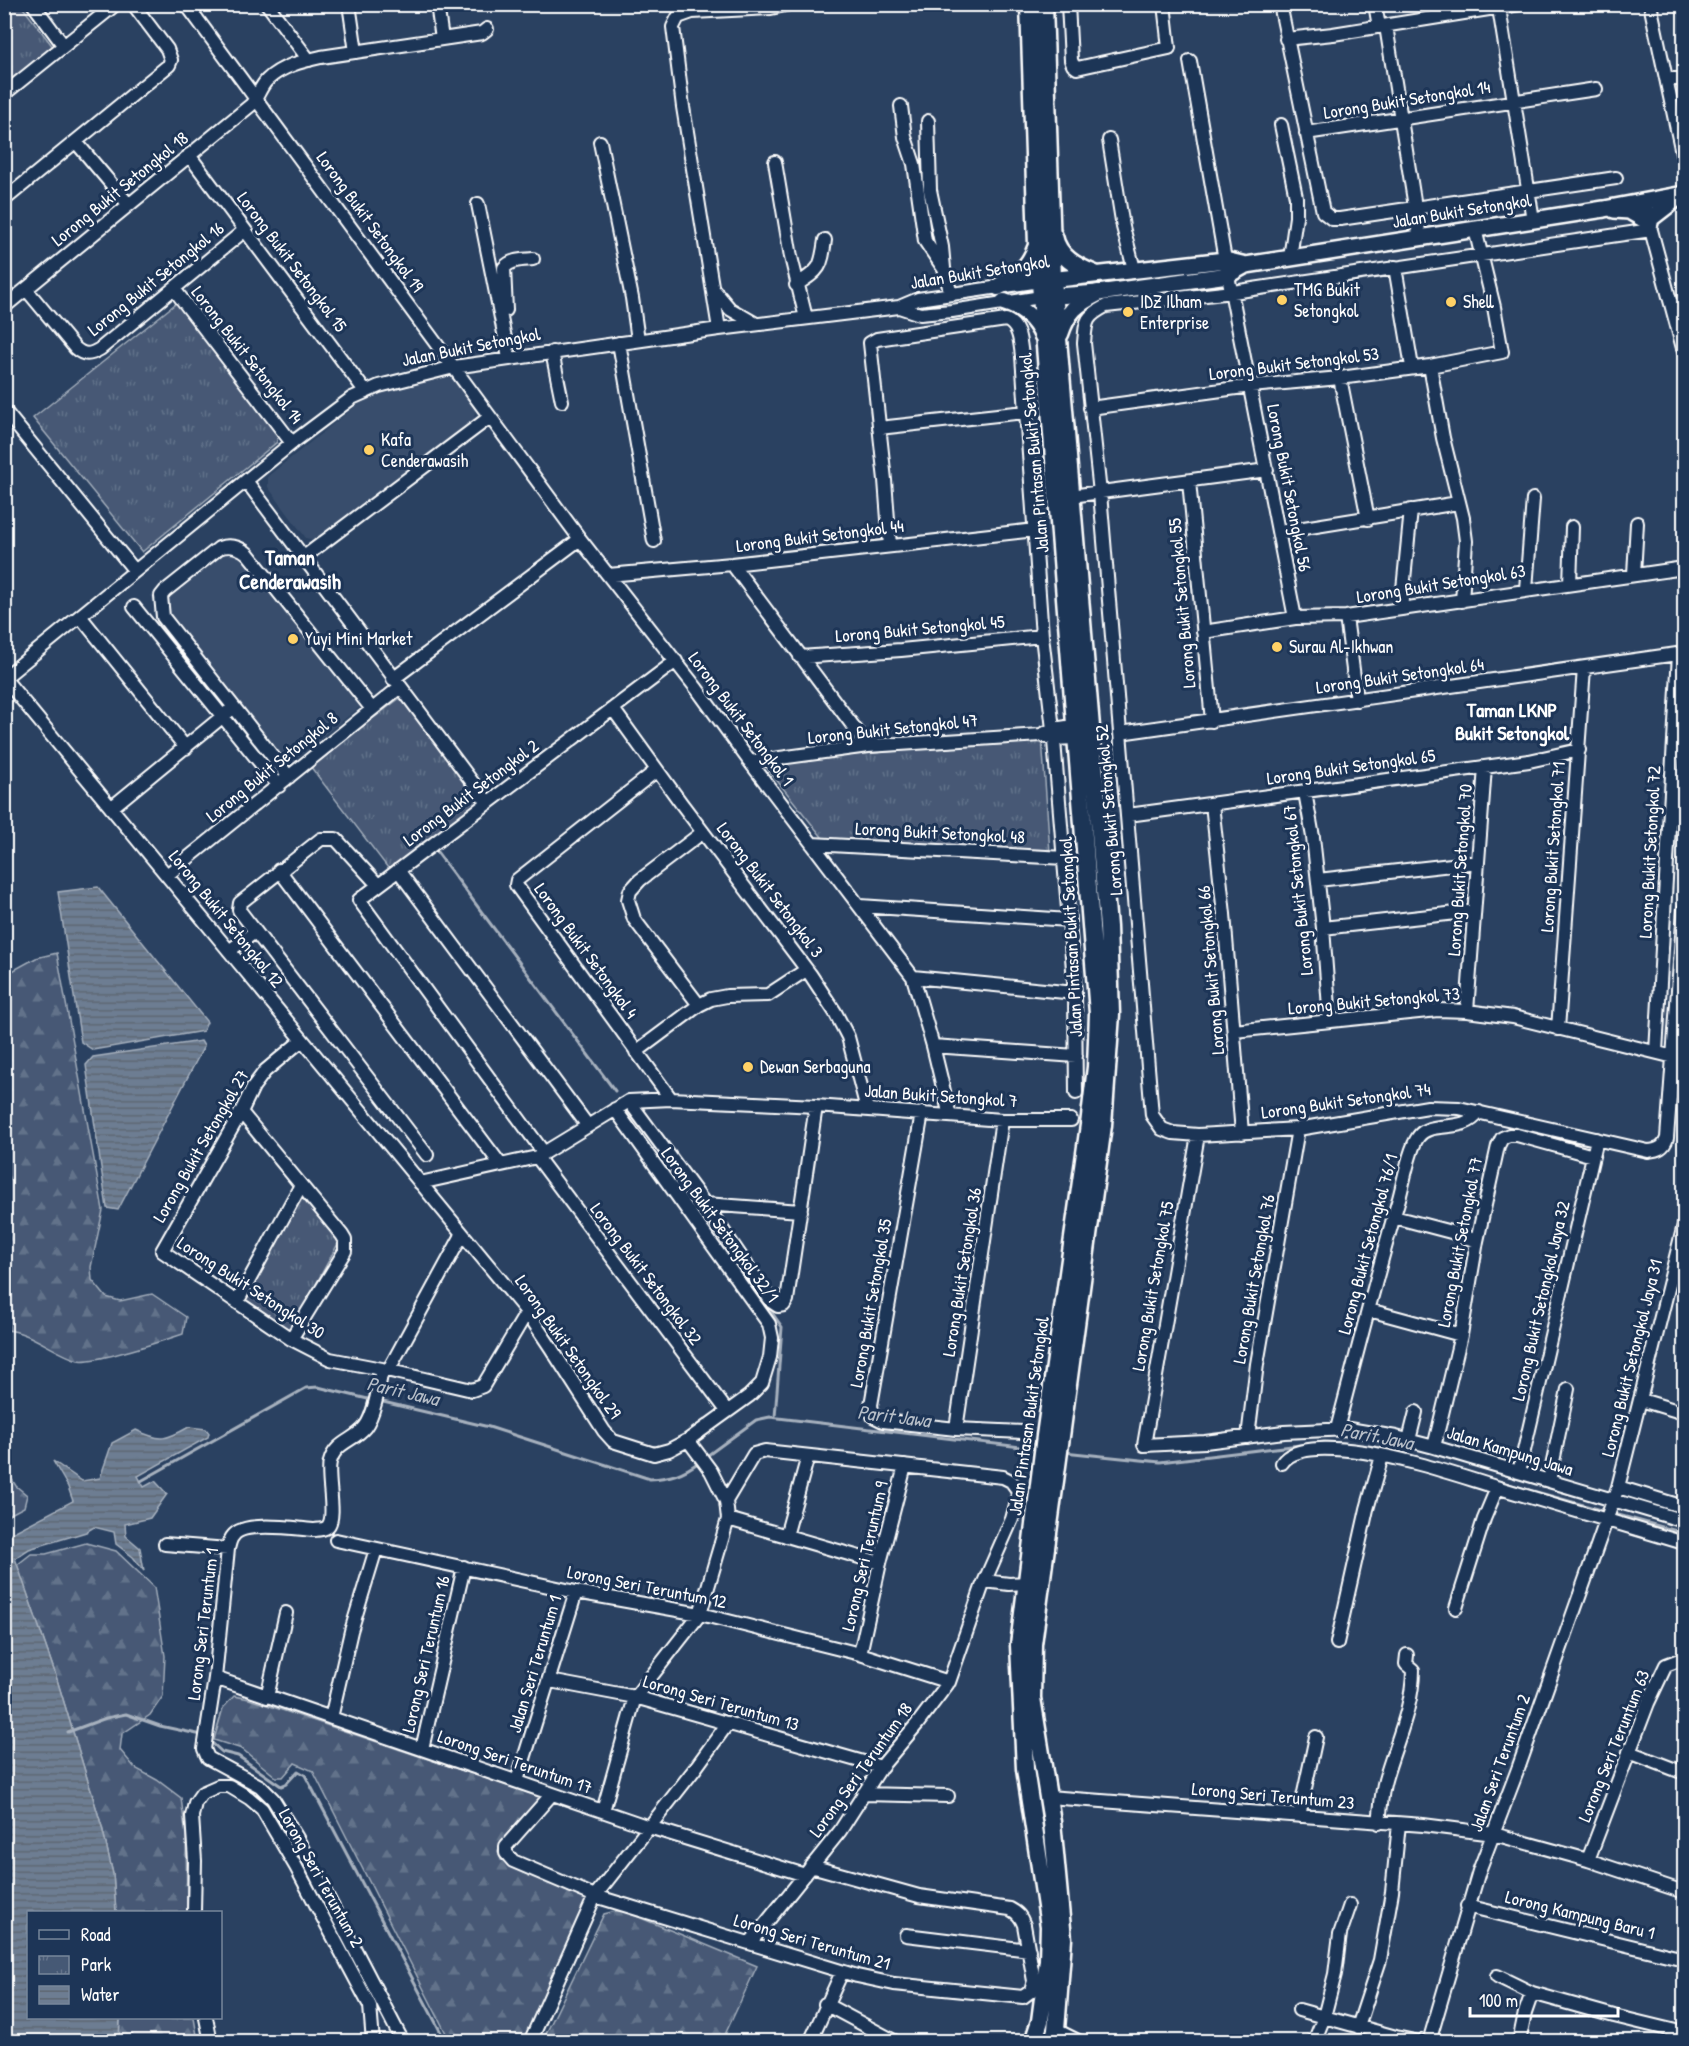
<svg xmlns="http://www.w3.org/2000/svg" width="1689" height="2046" font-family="'Patrick Hand',sans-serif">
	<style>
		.built { fill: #394e6c }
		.forest { fill: url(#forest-firs); stroke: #a2acba; stroke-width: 1.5 }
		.park { fill: url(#park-tufts); stroke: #a2acba; stroke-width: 1.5 }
		.water { fill: url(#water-rules); stroke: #a7b1be; stroke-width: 1.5 }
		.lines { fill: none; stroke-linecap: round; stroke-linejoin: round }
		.stream { stroke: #a7b1be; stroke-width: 3 }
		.minor-casing { stroke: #fff; stroke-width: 16 }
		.tertiary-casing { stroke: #fff; stroke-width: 20 }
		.secondary-casing { stroke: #fff; stroke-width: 21 }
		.minor { stroke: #1d3557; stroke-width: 12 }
		.tertiary { stroke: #1d3557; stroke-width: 15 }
		.secondary { stroke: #1d3557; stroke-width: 16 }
		.poi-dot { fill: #ffd166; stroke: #1d3557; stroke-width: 2 }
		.labels { text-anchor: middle; stroke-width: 6; stroke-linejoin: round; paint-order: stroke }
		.street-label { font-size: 18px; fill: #fff; stroke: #1d3557 }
		.poi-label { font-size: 18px; fill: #fff; stroke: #1d3557; text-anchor: start }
		.neighbourhood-label { font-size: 20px; font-weight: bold; fill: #fff; stroke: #1d3557 }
		.water-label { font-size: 20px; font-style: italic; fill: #b6bec8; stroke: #1d3557 }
		.quarter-label { font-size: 21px; font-weight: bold; fill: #fff; stroke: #1d3557 }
	</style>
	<defs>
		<pattern id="forest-firs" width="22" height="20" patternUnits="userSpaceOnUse" patternTransform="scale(1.5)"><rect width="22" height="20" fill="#465975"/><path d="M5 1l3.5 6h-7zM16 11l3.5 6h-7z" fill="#62728a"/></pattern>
		<pattern id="park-tufts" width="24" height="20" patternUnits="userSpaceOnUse" patternTransform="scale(1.5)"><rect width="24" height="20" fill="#465975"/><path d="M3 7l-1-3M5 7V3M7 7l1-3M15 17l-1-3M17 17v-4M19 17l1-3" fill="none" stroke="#62728a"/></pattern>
		<pattern id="water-rules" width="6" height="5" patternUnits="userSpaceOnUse" patternTransform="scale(1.5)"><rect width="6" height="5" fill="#6d7d92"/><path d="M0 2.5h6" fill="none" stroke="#5e6772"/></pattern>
	</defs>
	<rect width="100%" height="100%" fill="#2a4161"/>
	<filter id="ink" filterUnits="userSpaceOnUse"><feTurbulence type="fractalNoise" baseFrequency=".0167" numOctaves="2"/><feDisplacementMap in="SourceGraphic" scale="12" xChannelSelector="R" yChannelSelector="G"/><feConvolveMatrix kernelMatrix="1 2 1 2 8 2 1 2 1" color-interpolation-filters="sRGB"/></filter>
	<g filter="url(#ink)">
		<path class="built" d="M455,374L476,405L473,424L316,540L306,538L268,487V476L371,394Z
			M239,539L248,545L371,698L287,765L150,596L223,541Z"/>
		<path class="forest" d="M57,953L103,1210L91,1267L92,1280L106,1297L120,1301L152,1294L186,1317L183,1334C165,1340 93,1364 78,1360C54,1353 30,1331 5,1330V975L36,958Z
			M4,1467L16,1486L27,1495L24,1507L5,1517Z
			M86,1543L116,1551L154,1587L165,1656L163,1696L150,1715L122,1734L120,1750L135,1768L157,1780L181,1798L186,1836L187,1912H116L113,1874L102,1827L55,1673L17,1565L31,1554H46Z
			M234,1696L249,1699L541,1797L501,1841L498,1851L501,1860L586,1894L587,1902L523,2041H450L313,1771L295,1763L283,1777H276L242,1749L214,1740L223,1708Z
			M616,1911H624L757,1966L722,2041L542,2042L604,1914Z
			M120,2018H194L198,2041L119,2042Z"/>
		<path class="park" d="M5,5H21L54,48L5,87Z
			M179,301L279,429L277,442L142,552L33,418Z
			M404,695L484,801L391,872L310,766Z
			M1042,738L1050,853L826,842L763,763Z
			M302,1187L341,1238L290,1332L239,1299Z"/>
		<path class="water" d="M98,887L207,1022L203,1031L93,1050L81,1042L58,892Z
			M201,1041L204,1046L118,1210L107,1208L86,1065L93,1057Z
			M189,1427L206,1429L209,1433L208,1437L138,1476L144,1487L155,1481L167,1494L150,1518L125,1524L126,1536L140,1548L144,1571L133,1557L116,1544L114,1532L94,1527L86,1532L29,1549L15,1558L55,1673L102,1827L113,1874L116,1912H28V2018H120L119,2041H5V1534L6,1536L73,1501L68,1487L53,1461L82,1481L100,1478L112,1443L136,1430C161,1442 166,1440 189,1427Z"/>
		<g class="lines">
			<path class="stream" d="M437,852L615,1091
				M661,1155L782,1327L775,1417
				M379,1401L489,1427L650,1479C670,1478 683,1474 699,1462
				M1064,1452L1160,1462L1324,1442L1344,1443L1385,1450
				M704,1458L756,1420L770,1417L1037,1449
				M141,1481L306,1388L318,1387L372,1400
				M1501,1482L1605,1511
				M1611,1513L1684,1533
				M68,1732L106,1718L126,1714L160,1726L202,1735
				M210,1741L222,1752L238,1756L281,1786L286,1784L298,1771L305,1775L446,2042"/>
			<g class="minor-casing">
				<path id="minor" d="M33,4L64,46
					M186,4L580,539L697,689L750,762L913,977L933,1046L950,1116
					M267,4L309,60
					M349,4L356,52
					M437,4L442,39
					M1068,4L1071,60L1073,65L1077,68L1169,48L1164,4
					M1280,4L1323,212L1332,219H1340L1616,178
					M1375,4L1379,27
					M1650,4L1684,162
					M1499,8L1533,220
					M1386,26L1420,238
					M1286,39L1333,34L1520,4
					M1190,61L1225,260L1295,618
					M1666,79H1684
					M4,94L116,4
					M901,106L905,137L914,164L925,241L944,269L951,294
					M928,121L930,190L942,247L944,268
					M1281,125L1296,197V217L1290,258
					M1306,133L1596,89
					M1109,140L1123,227L1134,269
					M76,142L129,205
					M600,142L632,298L638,340
					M189,155L365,391
					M775,162L791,257L806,318
					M4,200L169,65L171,60L167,49L133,4
					M1645,200L1651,230L1684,352
					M478,204L509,358
					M1651,230L1233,292L1106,306C1085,317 1086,321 1084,343L1100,493L1152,1115L1162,1129L1173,1133L1198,1135L1298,1129L1428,1107L1459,1108L1648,1151C1658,1150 1664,1148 1667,1138L1684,909
					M1395,267L1412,367
					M796,285C821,269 821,268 825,240
					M26,289L75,348C84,356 90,355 100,349L245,230
					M174,289L292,443
					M714,290L730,309L756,324
					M1672,306L1684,304
					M4,307L251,105C258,97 260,87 267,80C281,66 303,61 321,57L482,33L487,29
					M899,307L920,314L952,311L1041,297
					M506,310L504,268C511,259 523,260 533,259
					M719,329L683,107L673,27L678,17L692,12L771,8L790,4
					M619,343L654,541
					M552,352L562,401
					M1430,366L1443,438L1463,518L1466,541L1462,601
					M1340,378L1368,519
					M1090,408L1251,386L1340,378L1430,366L1502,352L1494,307L1475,229
					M4,410L135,571
					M879,428L1025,412
					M1189,481L1212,721
					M247,482L488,803
					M1071,496L1267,470
					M1279,532L1458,503
					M890,546L885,480L870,343L877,339L1006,320C1020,326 1020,342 1022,356L1042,636L1053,729L1075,993L1076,1093
					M304,557L490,417
					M732,564L868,746
					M1634,574L1637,523
					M608,575L732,564L1035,530
					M1570,584L1572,527
					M1526,589L1533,499
					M134,607L279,786
					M1401,609L1411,510
					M80,616L186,748
					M1346,617L1357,700
					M1203,632L1295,618L1346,617L1684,568
					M800,657L901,650L1042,636
					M4,678L527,1312L551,1348L604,1431L613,1441L654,1454L669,1450L688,1440L749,1396L762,1383L770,1357L772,1338L769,1324L615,1109
					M4,678L292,443L352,398L379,386L454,367L719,329L899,307L918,299L1040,281
					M393,679L580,539
					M613,709L681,803L810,974L835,1012L848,1037L867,1109
					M1074,726L1053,729L1041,735L1054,739L1075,738
					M1120,733L1684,653
					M750,762L868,746L1041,735
					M657,770L517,880L516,885L671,1099
					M289,777L163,617L161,596L165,591L219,548C229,544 240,547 248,554L372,709
					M1305,792L1313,837L1323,928L1330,1021
					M1212,804L1224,914L1242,1133
					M111,808L228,712
					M1128,815L1529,761L1579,750
					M812,844L1065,858
					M279,870L501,1165
					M398,870L588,1126
					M167,875L400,687
					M1318,880L1478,862
					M378,885L336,839H321L240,903L239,910L427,1155
					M860,906L1069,920
					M1323,928L1474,911
					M229,951L255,932
					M913,977L1075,993
					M699,1005L634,919L628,900L630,891L640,880L703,832
					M1467,1011L1485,767
					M1558,1029L1584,668
					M1234,1031L1438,1010L1467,1011L1513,1017L1674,1057
					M302,1040L265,1071L253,1087L241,1112L162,1251L291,1339L330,1359L382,1369L472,1390L483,1386L527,1312
					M933,1046L1076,1056
					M636,1052L699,1005L711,999L727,996L768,995L806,970
					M1656,1052L1679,654
					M629,1101L705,1204L772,1302L778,1306L784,1305L787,1300L816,1106
					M241,1112L342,1235L345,1240V1251L291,1339
					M922,1113L871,1405L873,1416L883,1421L956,1429L1023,1432
					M1198,1135L1144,1445L1205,1442L1284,1432L1349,1429L1396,1437L1434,1447L1684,1521
					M544,1153L359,900L676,661
					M537,1157L727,1411
					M420,1183L537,1157L629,1101L671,1099L816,1106L1002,1120H1071
					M705,1204L801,1211
					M1394,1217L1451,1232L1477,1241
					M237,1302L301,1185
					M1369,1310L1461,1335
					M382,1369C379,1385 375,1414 365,1427C354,1441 335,1442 330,1462C326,1477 337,1516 328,1526C325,1530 320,1529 315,1530C298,1529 243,1520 233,1536C230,1539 229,1545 228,1549L215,1678L204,1749L208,1758L260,1786L273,1799L297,1838L403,2042
					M388,1371L462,1235
					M1641,1400L1684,1413
					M956,1429L1002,1120
					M1337,1429C1357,1353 1376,1277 1398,1202C1403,1186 1409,1149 1418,1137C1430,1119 1463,1135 1479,1112
					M1248,1437L1257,1364L1298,1129
					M1409,1440L1416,1412
					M1434,1447L1461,1335L1477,1241L1498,1146L1502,1138L1509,1135H1517L1593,1156
					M1282,1463C1295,1443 1343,1449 1364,1452C1409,1459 1453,1474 1496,1487C1559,1506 1622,1524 1684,1543
					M1519,1472L1597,1139
					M1549,1481L1568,1389
					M1618,1487L1684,1507
					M726,1501L754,1454L765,1451L1003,1477L1011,1481L1017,1489L1018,1497L1012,1519L982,1587L949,1682L918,1723L881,1767L840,1831L750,1943
					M728,1519L880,1563
					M786,1536L808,1456
					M336,1540L576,1592L700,1614L860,1654L949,1682
					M165,1544L228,1549
					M985,1581L1009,1584L1027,1583
					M1456,1608L1484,1519L1497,1488
					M1337,1643L1367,1509L1382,1456
					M860,1654L880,1563L905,1466
					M215,1678L649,1827L805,1875
					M550,1681L635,1697L881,1767
					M267,1697L286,1613
					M331,1718L351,1631L376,1549
					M422,1749L464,1567
					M1629,1752L1684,1773
					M517,1781L576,1592
					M552,1794L506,1846V1853L513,1861L595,1896L857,1976L894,1984L1023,1997L1031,1991L1034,1981L1024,1925C1021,1917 1018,1913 1010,1909L919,1896L811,1866
					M863,1794L948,1796
					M1048,1797L1423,1825L1494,1834L1588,1860L1684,1892
					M603,1811L635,1697L700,1614L728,1519L726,1501L711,1471L688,1440
					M1299,1816L1316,1737
					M1379,1823C1381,1808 1381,1794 1385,1780C1395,1744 1413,1708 1413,1670L1406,1664L1407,1655
					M1588,1860L1648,1703L1666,1665L1679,1660L1684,1661
					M1467,1906L1684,1959
					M194,1912L195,1861L192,1816L195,1803L202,1793L218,1786H229L249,1798L262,1809L296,1867L370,2006L373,2042
					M906,1935L1029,1950
					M1497,1976L1532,1993
					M825,2004L896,2042
					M1299,2010L1396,2037L1419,2042
					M206,2018L211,2042
					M1358,2027L1380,1960L1392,1892L1399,1824
					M1056,2030L1080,2042
					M530,2042L595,1896L694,1770L728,1723
					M810,2042L842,1972
					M1314,2042L1324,2017L1335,1974L1340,1934L1350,1905
					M1429,2042L1479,1871L1518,1769L1618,1487L1684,1225
					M1519,2042L1525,2013L1532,1993L1614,2016L1684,2033"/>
			</g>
			<g class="tertiary-casing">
				<path id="tertiary" d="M1614,210L1629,211L1650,223
					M1649,220L1680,196
					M1041,281L1225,260L1246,265
					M1044,297L1098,293L1228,275L1246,265L1604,209L1684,194"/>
			</g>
			<g class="secondary-casing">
				<path id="secondary" d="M1029,4L1037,245L1098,1013L1096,1067L1089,1125L1045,1436L1019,1645L1025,1769L1049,1926L1048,1960L1040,2021L1033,2042
					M1044,4L1053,280L1108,927L1111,1014L1103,1125L1033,1644L1032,1698L1052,1822L1063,1939L1056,2030L1052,2042
					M1054,236C1058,257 1077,267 1095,274
					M998,287C1016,277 1029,268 1036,248
					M1004,302C1023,308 1035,318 1043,336
					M1060,334C1068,311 1076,304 1098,293"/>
			</g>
			<use href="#minor" class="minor"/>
			<use href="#tertiary" class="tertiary"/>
			<use href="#secondary" class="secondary"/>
		</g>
	</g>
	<g class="poi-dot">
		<circle cx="1282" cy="300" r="6"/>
		<circle cx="1451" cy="302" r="6"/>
		<circle cx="1128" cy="312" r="6"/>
		<circle cx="369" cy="450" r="6"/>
		<circle cx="293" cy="639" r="6"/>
		<circle cx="1277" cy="647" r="6"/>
		<circle cx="748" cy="1067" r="6"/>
	</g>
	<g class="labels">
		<g class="street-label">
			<text transform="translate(1407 100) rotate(-9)" y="6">Lorong Bukit Setongkol 14</text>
			<text transform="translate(120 189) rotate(-39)" y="6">Lorong Bukit Setongkol 18</text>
			<text transform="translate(1462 211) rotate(-9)" y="6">Jalan Bukit Setongkol</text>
			<text transform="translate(370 222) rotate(54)" y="6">Lorong Bukit Setongkol 19</text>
			<text transform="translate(292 262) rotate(53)" y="6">Lorong Bukit Setongkol 15</text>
			<text transform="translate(980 272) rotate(-9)" y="6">Jalan Bukit Setongkol</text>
			<text transform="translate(156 279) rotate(-39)" y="6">Lorong Bukit Setongkol 16</text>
			<text transform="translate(471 347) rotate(-11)" y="6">Jalan Bukit Setongkol</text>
			<text transform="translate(247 355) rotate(52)" y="6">Lorong Bukit Setongkol 14</text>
			<text transform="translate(1294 364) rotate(-7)" y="6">Lorong Bukit Setongkol 53</text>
			<text transform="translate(1034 453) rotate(-95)" y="6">Jalan Pintasan Bukit Setongkol</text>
			<text transform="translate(1289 488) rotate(79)" y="6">Lorong Bukit Setongkol 56</text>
			<text transform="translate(820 536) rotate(-7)" y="6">Lorong Bukit Setongkol 44</text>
			<text transform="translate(1441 584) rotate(-9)" y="6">Lorong Bukit Setongkol 63</text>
			<text transform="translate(1182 603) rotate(-95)" y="6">Lorong Bukit Setongkol 55</text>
			<text transform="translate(920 629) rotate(-5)" y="6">Lorong Bukit Setongkol 45</text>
			<text transform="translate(1400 676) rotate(-8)" y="6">Lorong Bukit Setongkol 64</text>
			<text transform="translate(741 719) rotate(53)" y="6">Lorong Bukit Setongkol 1</text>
			<text transform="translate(893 729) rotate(-6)" y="6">Lorong Bukit Setongkol 47</text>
			<text transform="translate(272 767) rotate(-39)" y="6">Lorong Bukit Setongkol 8</text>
			<text transform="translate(1351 767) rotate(-8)" y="6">Lorong Bukit Setongkol 65</text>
			<text transform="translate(471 793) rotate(-37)" y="6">Lorong Bukit Setongkol 2</text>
			<text transform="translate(1109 810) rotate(-95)" y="6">Lorong Bukit Setongkol 52</text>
			<text transform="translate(940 833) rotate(3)" y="6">Lorong Bukit Setongkol 48</text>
			<text transform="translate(1553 847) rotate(-86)" y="6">Lorong Bukit Setongkol 71</text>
			<text transform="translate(1650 852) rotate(-87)" y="6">Lorong Bukit Setongkol 72</text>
			<text transform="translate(1460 870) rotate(-86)" y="6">Lorong Bukit Setongkol 70</text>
			<text transform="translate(770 890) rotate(53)" y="6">Lorong Bukit Setongkol 3</text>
			<text transform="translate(1298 890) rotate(-96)" y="6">Lorong Bukit Setongkol 67</text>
			<text transform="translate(226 919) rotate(51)" y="6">Lorong Bukit Setongkol 12</text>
			<text transform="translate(1071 937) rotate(-93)" y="6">Jalan Pintasan Bukit Setongkol</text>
			<text transform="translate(586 951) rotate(54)" y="6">Lorong Bukit Setongkol 4</text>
			<text transform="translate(1211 970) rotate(-95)" y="6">Lorong Bukit Setongkol 66</text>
			<text transform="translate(1374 1001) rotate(-5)" y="6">Lorong Bukit Setongkol 73</text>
			<text transform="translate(941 1096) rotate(4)" y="6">Jalan Bukit Setongkol 7</text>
			<text transform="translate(1346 1101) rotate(-8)" y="6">Lorong Bukit Setongkol 74</text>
			<text transform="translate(201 1146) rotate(-60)" y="6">Lorong Bukit Setongkol 27</text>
			<text transform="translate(720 1225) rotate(54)" y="6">Lorong Bukit Setongkol 32/1</text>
			<text transform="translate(1460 1242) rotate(-79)" y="6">Lorong Bukit Setongkol 77</text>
			<text transform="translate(1368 1244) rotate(-75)" y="6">Lorong Bukit Setongkol 76/1</text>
			<text transform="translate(962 1272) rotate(-81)" y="6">Lorong Bukit Setongkol 36</text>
			<text transform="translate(646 1274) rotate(53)" y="6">Lorong Bukit Setongkol 32</text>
			<text transform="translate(1254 1279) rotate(-80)" y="6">Lorong Bukit Setongkol 76</text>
			<text transform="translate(1153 1286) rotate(-80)" y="6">Lorong Bukit Setongkol 75</text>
			<text transform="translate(251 1288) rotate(33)" y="6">Lorong Bukit Setongkol 30</text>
			<text transform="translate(1541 1301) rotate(-77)" y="6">Lorong Bukit Setongkol Jaya 32</text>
			<text transform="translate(871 1303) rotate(-80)" y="6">Lorong Bukit Setongkol 35</text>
			<text transform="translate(568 1347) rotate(55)" y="6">Lorong Bukit Setongkol 29</text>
			<text transform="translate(1632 1358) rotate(-76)" y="6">Lorong Bukit Setongkol Jaya 31</text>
			<text transform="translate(1029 1416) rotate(-82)" y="6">Jalan Pintasan Bukit Setongkol</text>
			<text transform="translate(1510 1451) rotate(17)" y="6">Jalan Kampung Jawa</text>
			<text transform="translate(865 1556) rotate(-77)" y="6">Lorong Seri Teruntum 9</text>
			<text transform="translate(647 1587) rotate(11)" y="6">Lorong Seri Teruntum 12</text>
			<text transform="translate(203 1624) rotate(-83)" y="6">Lorong Seri Teruntum 1</text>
			<text transform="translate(426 1654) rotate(-77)" y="6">Lorong Seri Teruntum 16</text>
			<text transform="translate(535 1664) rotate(-73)" y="6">Jalan Seri Teruntum 1</text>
			<text transform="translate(721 1703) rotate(16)" y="6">Lorong Seri Teruntum 13</text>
			<text transform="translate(1614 1746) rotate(-68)" y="6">Lorong Seri Teruntum 63</text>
			<text transform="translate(515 1762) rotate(19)" y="6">Lorong Seri Teruntum 17</text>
			<text transform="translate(1500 1763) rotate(-70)" y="6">Jalan Seri Teruntum 2</text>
			<text transform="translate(861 1770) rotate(-54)" y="6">Lorong Seri Teruntum 18</text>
			<text transform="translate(1273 1796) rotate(5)" y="6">Lorong Seri Teruntum 23</text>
			<text transform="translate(321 1878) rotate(61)" y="6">Lorong Seri Teruntum 2</text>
			<text transform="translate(1580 1915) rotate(14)" y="6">Lorong Kampung Baru 1</text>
			<text transform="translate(812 1942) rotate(16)" y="6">Lorong Seri Teruntum 21</text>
		</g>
		<g class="poi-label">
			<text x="1294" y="296">TMG Bukit<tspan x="1294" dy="21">Setongkol</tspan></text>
			<text x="1140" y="308">IDZ Ilham<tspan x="1140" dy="21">Enterprise</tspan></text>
			<text x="1463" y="308">Shell</text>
			<text x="381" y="446">Kafa<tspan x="381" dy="21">Cenderawasih</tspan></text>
			<text x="305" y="645">Yuyi Mini Market</text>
			<text x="1289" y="653">Surau Al-Ikhwan</text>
			<text x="760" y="1073">Dewan Serbaguna</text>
		</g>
		<g class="neighbourhood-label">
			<text x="1512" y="717">Taman LKNP<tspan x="1512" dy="23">Bukit Setongkol</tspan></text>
		</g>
		<g class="water-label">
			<text transform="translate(403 1391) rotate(13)" y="7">Parit Jawa</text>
			<text transform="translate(894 1416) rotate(7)" y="7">Parit Jawa</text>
			<text transform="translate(1377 1436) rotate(11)" y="7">Parit Jawa</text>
		</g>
		<g class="quarter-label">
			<text x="290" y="565">Taman<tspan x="290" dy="24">Cenderawasih</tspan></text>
		</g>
	</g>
	<rect width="1689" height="2046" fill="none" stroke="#1d3557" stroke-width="24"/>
	<rect x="12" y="12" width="1665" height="2022" fill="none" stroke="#fff" stroke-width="2" filter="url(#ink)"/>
	<rect x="27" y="1911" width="195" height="108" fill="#1d3557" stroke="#77869a" stroke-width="1.5"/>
	<rect x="39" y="1930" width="30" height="9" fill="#1d3557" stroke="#77869a" stroke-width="1.5"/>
	<text x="81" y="1941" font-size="18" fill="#ffffff">Road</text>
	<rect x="39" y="1956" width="30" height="18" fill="url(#park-tufts)" stroke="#77869a" stroke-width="1.5"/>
	<text x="81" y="1971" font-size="18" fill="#ffffff">Park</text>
	<rect x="39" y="1986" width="30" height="18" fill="url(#water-rules)" stroke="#77869a" stroke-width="1.5"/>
	<text x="81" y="2001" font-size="18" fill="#ffffff">Water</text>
	<path d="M1470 2007v9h148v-9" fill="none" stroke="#ffffff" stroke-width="3"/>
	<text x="1479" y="2007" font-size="18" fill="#ffffff" stroke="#1d3557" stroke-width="4.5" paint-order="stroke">100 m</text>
</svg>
